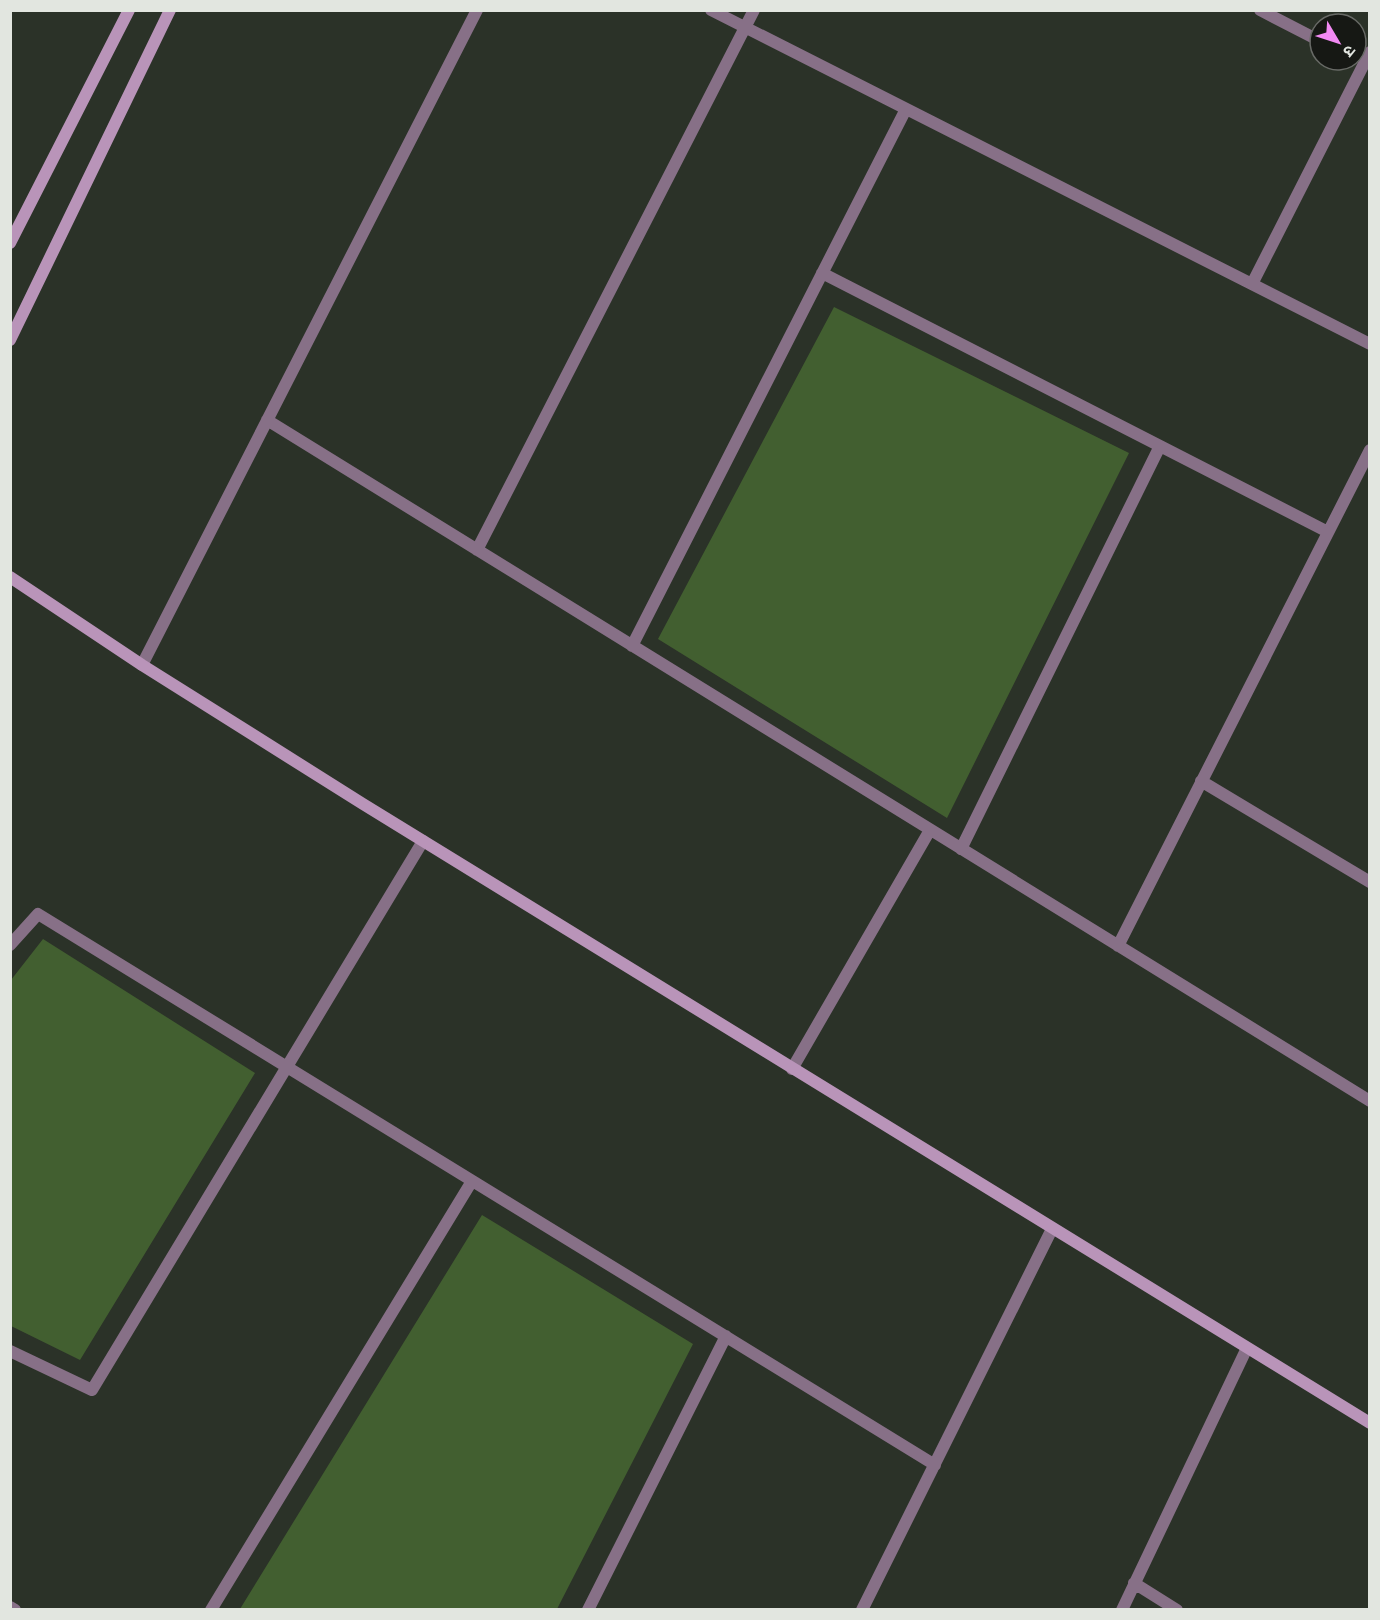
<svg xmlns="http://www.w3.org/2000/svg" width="1380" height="1620" font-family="'PT Sans Narrow','Noto Sans Devanagari',sans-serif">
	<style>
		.green { fill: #425f30 }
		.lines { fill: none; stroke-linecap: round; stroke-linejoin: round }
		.street { stroke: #877087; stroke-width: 12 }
		.secondary { stroke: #b994b9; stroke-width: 12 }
	</style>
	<rect width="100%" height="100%" fill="#2b3228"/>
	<path class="green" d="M834,307L1129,453L947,818L658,639Z
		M43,939L255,1073L80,1360L11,1326V980Z
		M482,1215L693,1344L557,1609H240Z"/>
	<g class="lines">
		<path class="street" d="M711,10L1370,344
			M1260,10L1320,41
			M822,273L1328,532
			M1252,284L1370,52
			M267,420L1370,1101
			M477,550L754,10
			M632,646L906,109
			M142,665L477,10
			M1201,781L1370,882
			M961,849L1160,446
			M10,945L38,914L935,1465
			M1118,946L1370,450
			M792,1069L930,830
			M10,1351L92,1390L423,841
			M1134,1583L1177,1610
			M10,1607L15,1610
			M211,1610L472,1181
			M588,1610L726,1336
			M862,1610L1052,1229
			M1122,1610L1246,1350"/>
		<path class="secondary" d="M10,243L129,10
			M10,340L170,10
			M10,577L142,665L363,804L1370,1423"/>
	</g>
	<rect width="1380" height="1620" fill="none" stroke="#e2e6e0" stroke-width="24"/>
	<g transform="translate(1338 42) rotate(129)"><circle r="28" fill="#161814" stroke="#686a66" stroke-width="1.5"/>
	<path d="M0-4.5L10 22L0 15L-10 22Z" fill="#f28af3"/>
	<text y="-9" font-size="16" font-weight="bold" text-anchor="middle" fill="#e2e6e0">उ</text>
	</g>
</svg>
